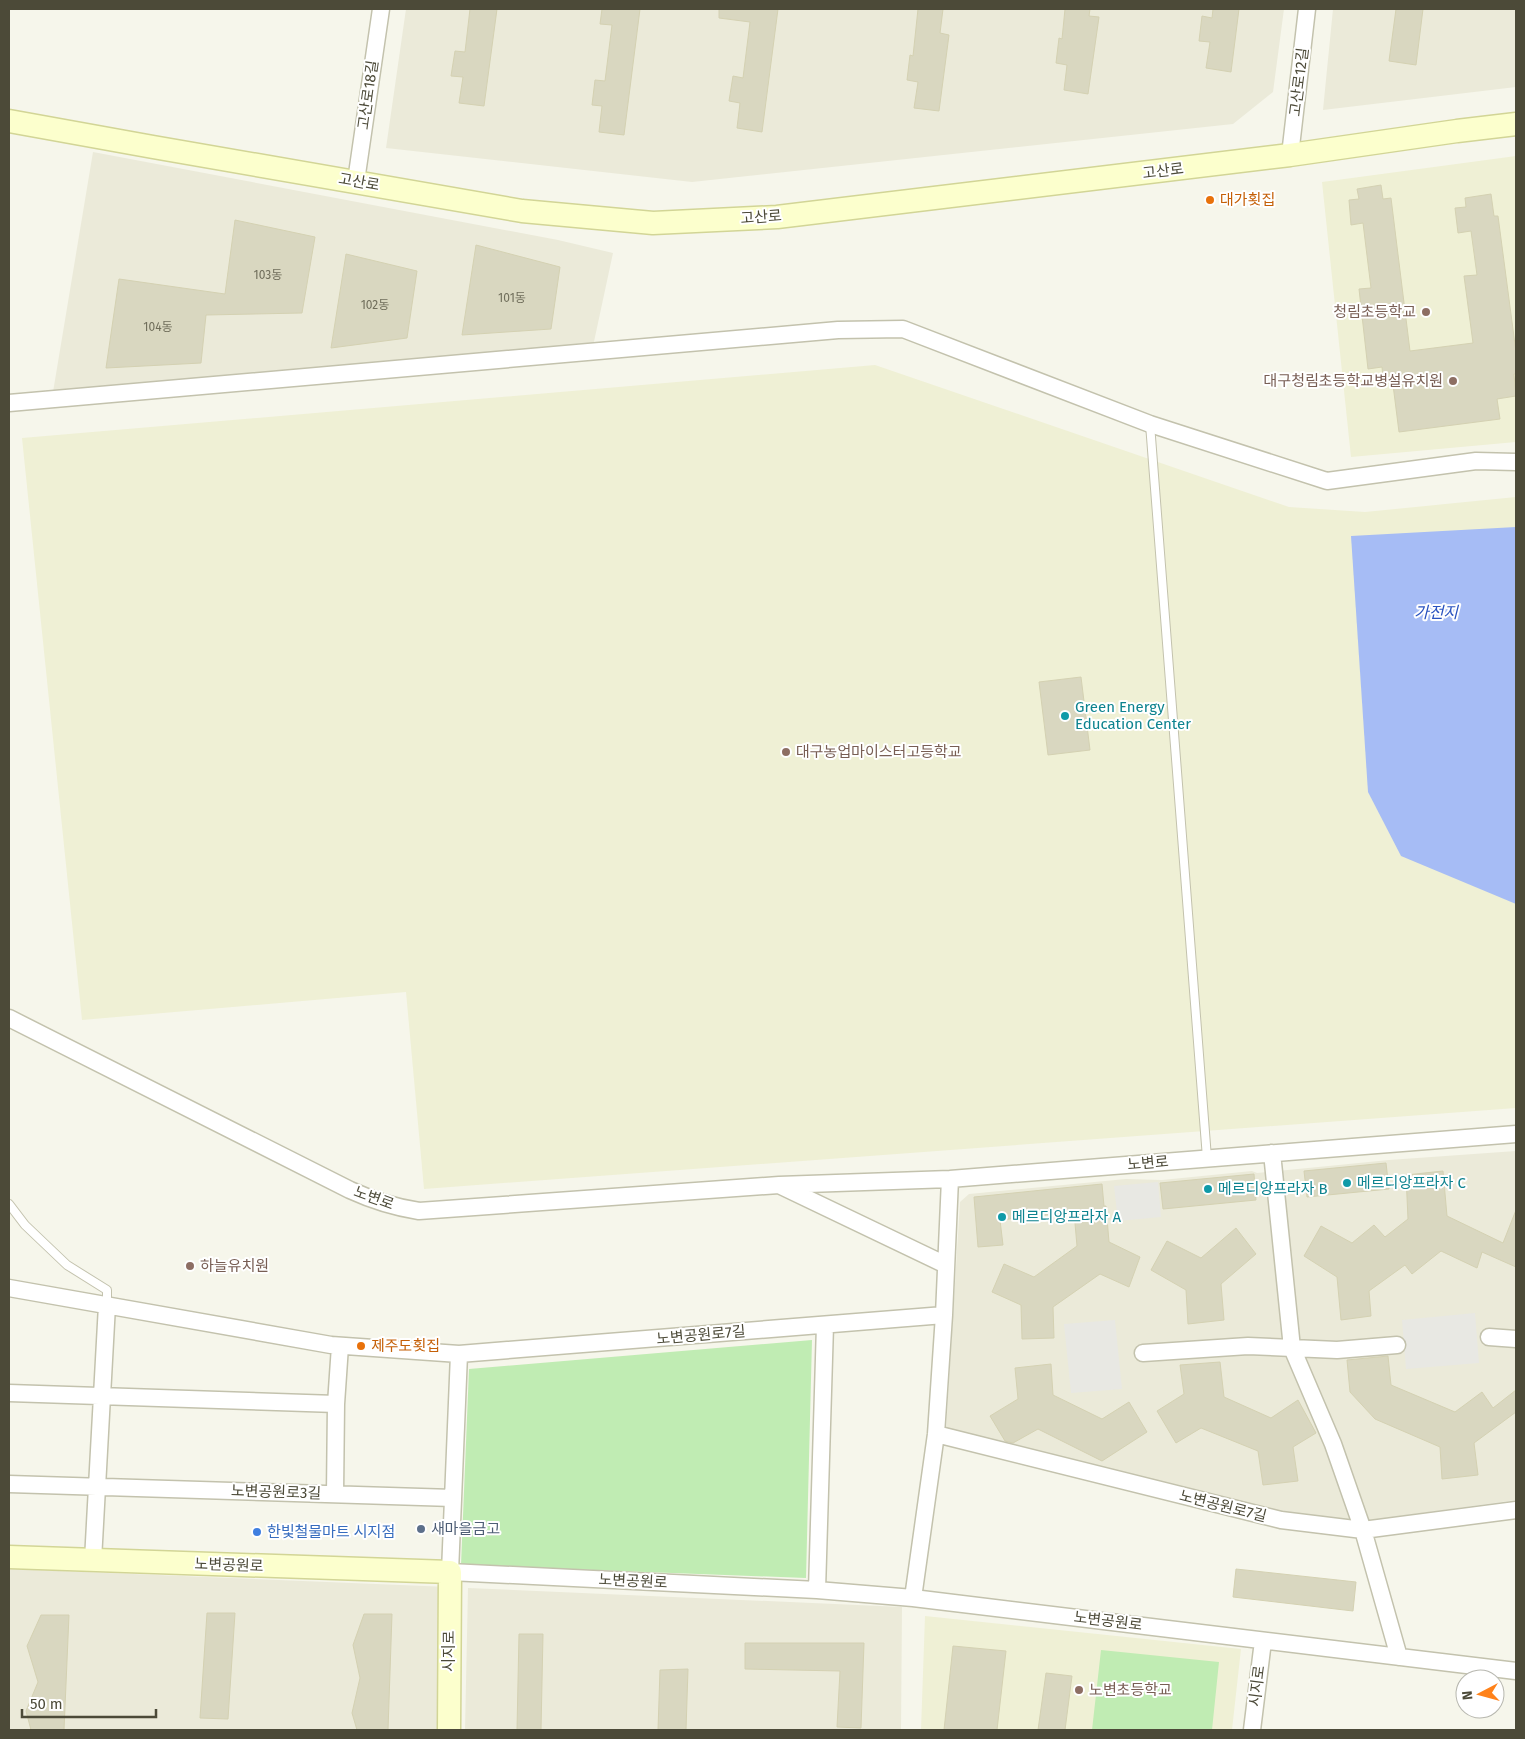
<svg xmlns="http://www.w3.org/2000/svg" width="1525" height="1739" font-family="'Fira Sans','Noto Sans KR',sans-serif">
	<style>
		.residential { fill: #ebead9 }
		.education { fill: #eff0d5 }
		.green { fill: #c0ecb3 }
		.parking { fill: #e8e8e3 }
		.water { fill: #a6bcf5 }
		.building { fill: #d9d7c0; stroke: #d4d1b2 }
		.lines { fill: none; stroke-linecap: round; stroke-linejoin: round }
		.lane-casing { stroke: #c3c2ad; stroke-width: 10 }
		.street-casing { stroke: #c3c2ad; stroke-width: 19 }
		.secondary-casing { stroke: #d2d596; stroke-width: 25 }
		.lane { stroke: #fff; stroke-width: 8 }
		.street { stroke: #fff; stroke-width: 16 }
		.secondary { stroke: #fcffcd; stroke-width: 22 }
		.food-dot { fill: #e8710a; stroke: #fff; stroke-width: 2 }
		.education-dot { fill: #8d6e63; stroke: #fff; stroke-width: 2 }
		.culture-dot { fill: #0f9aa8; stroke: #fff; stroke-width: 2 }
		.service-dot { fill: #5c6f8a; stroke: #fff; stroke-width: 2 }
		.shop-dot { fill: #3f7fe0; stroke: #fff; stroke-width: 2 }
		.labels { text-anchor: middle; stroke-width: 4; stroke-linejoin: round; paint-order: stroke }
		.number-label { font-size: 12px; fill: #6f6d5a }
		.street-label { font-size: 15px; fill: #4c4a38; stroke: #fff }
		.food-label { font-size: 15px; fill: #c56008; stroke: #fff; text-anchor: start }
		.education-label { font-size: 15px; fill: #785e54; stroke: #fff; text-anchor: start }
		.culture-label { font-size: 15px; fill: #0d838f; stroke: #fff; text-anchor: start }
		.service-label { font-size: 15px; fill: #4e5e75; stroke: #fff; text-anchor: start }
		.shop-label { font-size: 15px; fill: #366cbe; stroke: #fff; text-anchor: start }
		.water-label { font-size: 16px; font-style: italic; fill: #2952bf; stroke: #fff }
	</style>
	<rect width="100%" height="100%" fill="#f6f6eb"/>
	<path class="residential" d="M406,9H1284L1273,92L1233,124L692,182L386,148Z
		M1333,9H1516V87L1323,110Z
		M93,152L558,240L613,253L592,351L53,392Z
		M1516,1151V1500L1349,1523L1280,1514L946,1431L960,1202L969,1194L1126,1179L1162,1180L1252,1171L1257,1173L1389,1160Z
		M9,1569L449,1587V1730H9Z
		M468,1588L902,1607L901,1730H465Z"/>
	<path class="education" d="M1516,156V442L1351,457L1322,182Z
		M875,365L1289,507L1365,512L1516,497V1108L424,1189L406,992L82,1020L22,438Z
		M925,1616L1241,1649L1232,1730H921Z"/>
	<path class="green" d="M812,1340L806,1578L461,1565L469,1369Z
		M1101,1650L1219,1662L1212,1730H1092Z"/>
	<path class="parking" d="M1158,1182L1161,1217L1118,1221L1114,1186Z
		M1475,1313L1479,1363L1406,1369L1402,1320Z
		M1115,1320L1122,1389L1071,1393L1064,1324Z"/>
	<path class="water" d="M1516,527V904L1401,856L1368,792L1351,536Z"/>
	<path class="building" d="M470,9H497L484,106L459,103L463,77L451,76L455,51L465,52Z
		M602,9H640L624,135L599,132L602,106L592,105L595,80L605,81L612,25L600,24Z
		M719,9H778L762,132L737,128L740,103L729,101L733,76L743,78L750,22L719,18Z
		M918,9H943L940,33L949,35L939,111L914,108L918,82L907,80L910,55L913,56Z
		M1065,9H1090L1089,16L1099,17L1088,94L1064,90L1067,65L1056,63L1059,38L1062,39Z
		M1213,9H1239L1231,72L1206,68L1210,42L1199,41L1202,16L1212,18Z
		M1396,9H1423L1416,65L1389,61Z
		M1381,185L1383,199L1391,198L1410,351L1473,343L1464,276L1477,275L1471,231L1458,233L1455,208L1466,207L1465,198L1491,194L1494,216H1498L1516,352V374H1514L1516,396L1497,399L1500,419L1399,432L1392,377H1383L1382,367L1368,369L1359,289L1371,288L1363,223L1351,225L1349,200L1359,199L1357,189Z
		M235,220L315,237L302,313L206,315L201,363L106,368L119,279L225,294Z
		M476,245L560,267L551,329L462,335Z
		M346,254L417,271L407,338L331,348Z
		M1081,677L1090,750L1048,755L1039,682Z
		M1386,1163L1389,1189L1307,1197L1304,1171Z
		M1443,1171L1447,1216L1503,1243L1516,1210V1267L1482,1252L1477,1268L1441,1251L1412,1274L1405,1265L1369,1291L1371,1316L1341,1320L1337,1277L1304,1256L1321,1226L1352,1243L1374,1225L1385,1237L1408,1219L1406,1175Z
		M1254,1174L1256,1200L1163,1209L1160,1183Z
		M1102,1184L1104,1206H1106L1109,1242L1140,1257L1129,1287L1100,1274L1053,1307L1054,1338L1022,1339L1021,1305L992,1292L1004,1264L1034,1277L1077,1246L1074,1212L1000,1220L1003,1245L978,1247L974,1197Z
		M1236,1228L1256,1254L1221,1284L1224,1320L1188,1324L1186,1290L1151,1270L1167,1241L1201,1258Z
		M1388,1356L1391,1385L1455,1412L1482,1392L1493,1408L1516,1390V1412L1474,1443L1478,1475L1442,1479L1440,1447L1375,1419L1350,1392L1347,1360Z
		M1220,1362L1224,1397L1271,1418L1298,1400L1316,1433L1293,1447L1298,1481L1263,1485L1258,1451L1201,1428L1176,1443L1157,1411L1184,1394L1180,1365Z
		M1051,1364L1053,1395L1102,1419L1129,1402L1147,1432L1102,1461L1038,1429L1013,1443L1005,1441L990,1416L1018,1399L1015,1368Z
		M1236,1569L1356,1582L1353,1611L1233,1597Z
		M207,1613H235L228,1719L200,1718Z
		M364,1614H392L388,1730H357L352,1713L360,1678L353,1645Z
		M41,1615H69L64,1730H31L26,1711L38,1682L27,1646Z
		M519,1634H543L541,1730H517Z
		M745,1643H864L861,1728L837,1727L840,1671L745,1669Z
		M953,1646L1006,1651L997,1730H944Z
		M688,1669L686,1730H658L660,1670Z
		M1046,1673L1072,1676L1065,1730H1038Z"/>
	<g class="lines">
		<g class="lane-casing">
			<path id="lane" d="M1150,424L1207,1158
				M9,1204L25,1225L67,1265L107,1290V1305"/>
		</g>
		<g class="street-casing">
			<path id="street" d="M1290,155L1307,9
				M356,181L381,9
				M9,403L838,330L903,329L1150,424L1327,481L1476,461L1516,462
				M9,1018L350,1190C374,1201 393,1207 419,1211L779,1185L950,1179L1516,1134
				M1272,1153L1292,1348L1333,1444L1363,1530L1399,1657
				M781,1186L946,1265
				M9,1288L331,1345L459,1354L944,1315
				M1489,1337L1516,1339
				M1143,1353L1248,1346L1337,1350L1397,1345
				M459,1354L450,1572L817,1590L913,1598L1516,1671
				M9,1393L336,1404
				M936,1434L1281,1520L1363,1530L1516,1510
				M9,1484L453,1498
				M335,1494L336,1404L340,1346
				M93,1560L107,1305
				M817,1590L825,1325
				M913,1598L936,1434L944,1315L950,1179
				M1252,1730L1263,1641"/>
		</g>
		<g class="secondary-casing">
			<path id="secondary" d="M9,121L153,147L522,211L653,223L777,217L1290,155L1457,131L1516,124
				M9,1557L450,1572L449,1730"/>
		</g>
		<use href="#lane" class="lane"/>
		<use href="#street" class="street"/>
		<use href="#secondary" class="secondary"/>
	</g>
	<g class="food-dot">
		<circle cx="1210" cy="200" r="5"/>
		<circle cx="361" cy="1346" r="5"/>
	</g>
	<g class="education-dot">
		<circle cx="1426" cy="312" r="5"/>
		<circle cx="1453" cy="381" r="5"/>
		<circle cx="786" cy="752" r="5"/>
		<circle cx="190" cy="1266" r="5"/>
		<circle cx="1079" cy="1690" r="5"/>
	</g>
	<g class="culture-dot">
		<circle cx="1065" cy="716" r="5"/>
		<circle cx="1347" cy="1183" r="5"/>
		<circle cx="1208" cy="1189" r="5"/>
		<circle cx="1002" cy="1217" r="5"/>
	</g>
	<circle class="service-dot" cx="421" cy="1529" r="5"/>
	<circle class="shop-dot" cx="257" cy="1532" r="5"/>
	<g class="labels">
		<g class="number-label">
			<text x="268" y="279">103동</text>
			<text x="512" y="302">101동</text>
			<text x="375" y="309">102동</text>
			<text x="158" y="331">104동</text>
		</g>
		<g class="street-label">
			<text transform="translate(1299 82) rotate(-83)" y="5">고산로12길</text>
			<text transform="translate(368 95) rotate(-82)" y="5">고산로18길</text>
			<text transform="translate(1163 171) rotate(-7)" y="5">고산로</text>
			<text transform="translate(359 182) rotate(10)" y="5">고산로</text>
			<text transform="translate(761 217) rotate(-4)" y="5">고산로</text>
			<text transform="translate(1148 1163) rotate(-5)" y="5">노변로</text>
			<text transform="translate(374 1198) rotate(20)" y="5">노변로</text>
			<text transform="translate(701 1335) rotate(-5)" y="5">노변공원로7길</text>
			<text transform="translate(276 1492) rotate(2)" y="5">노변공원로3길</text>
			<text transform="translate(1223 1506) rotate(14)" y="5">노변공원로7길</text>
			<text transform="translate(229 1565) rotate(2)" y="5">노변공원로</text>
			<text transform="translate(633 1581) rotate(3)" y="5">노변공원로</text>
			<text transform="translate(1108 1621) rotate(7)" y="5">노변공원로</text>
			<text transform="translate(449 1651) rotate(-90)" y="5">시지로</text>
			<text transform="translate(1257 1686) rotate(-83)" y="5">시지로</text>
		</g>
		<g class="food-label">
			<text x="1220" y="205">대가횟집</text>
			<text x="371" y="1351">제주도횟집</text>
		</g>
		<g class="education-label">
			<text x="1416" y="317" text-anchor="end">청림초등학교</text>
			<text x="1443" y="386" text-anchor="end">대구청림초등학교병설유치원</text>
			<text x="796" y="757">대구농업마이스터고등학교</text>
			<text x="200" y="1271">하늘유치원</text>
			<text x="1089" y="1695">노변초등학교</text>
		</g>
		<g class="culture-label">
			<text x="1075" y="712">Green Energy<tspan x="1075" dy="17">Education Center</tspan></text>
			<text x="1357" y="1188">메르디앙프라자 C</text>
			<text x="1218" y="1194">메르디앙프라자 B</text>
			<text x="1012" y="1222">메르디앙프라자 A</text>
		</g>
		<g class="service-label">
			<text x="431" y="1534">새마을금고</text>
		</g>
		<g class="shop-label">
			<text x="267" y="1537">한빛철물마트 시지점</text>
		</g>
		<g class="water-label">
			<text x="1436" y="618">가전지</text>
		</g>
	</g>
	<rect width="1525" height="1739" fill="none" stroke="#4c4a38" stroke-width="20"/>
	<g transform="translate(1480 1694) rotate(264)"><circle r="24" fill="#ffffff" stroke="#b7b7af"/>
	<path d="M0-4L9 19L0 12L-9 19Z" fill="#ff821a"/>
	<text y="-8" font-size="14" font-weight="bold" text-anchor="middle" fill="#4c4a38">N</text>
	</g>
	<path d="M22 1709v8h134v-8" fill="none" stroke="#4c4a38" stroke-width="2.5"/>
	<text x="30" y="1709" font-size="15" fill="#4c4a38" stroke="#ffffff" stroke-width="4" paint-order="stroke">50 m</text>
</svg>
